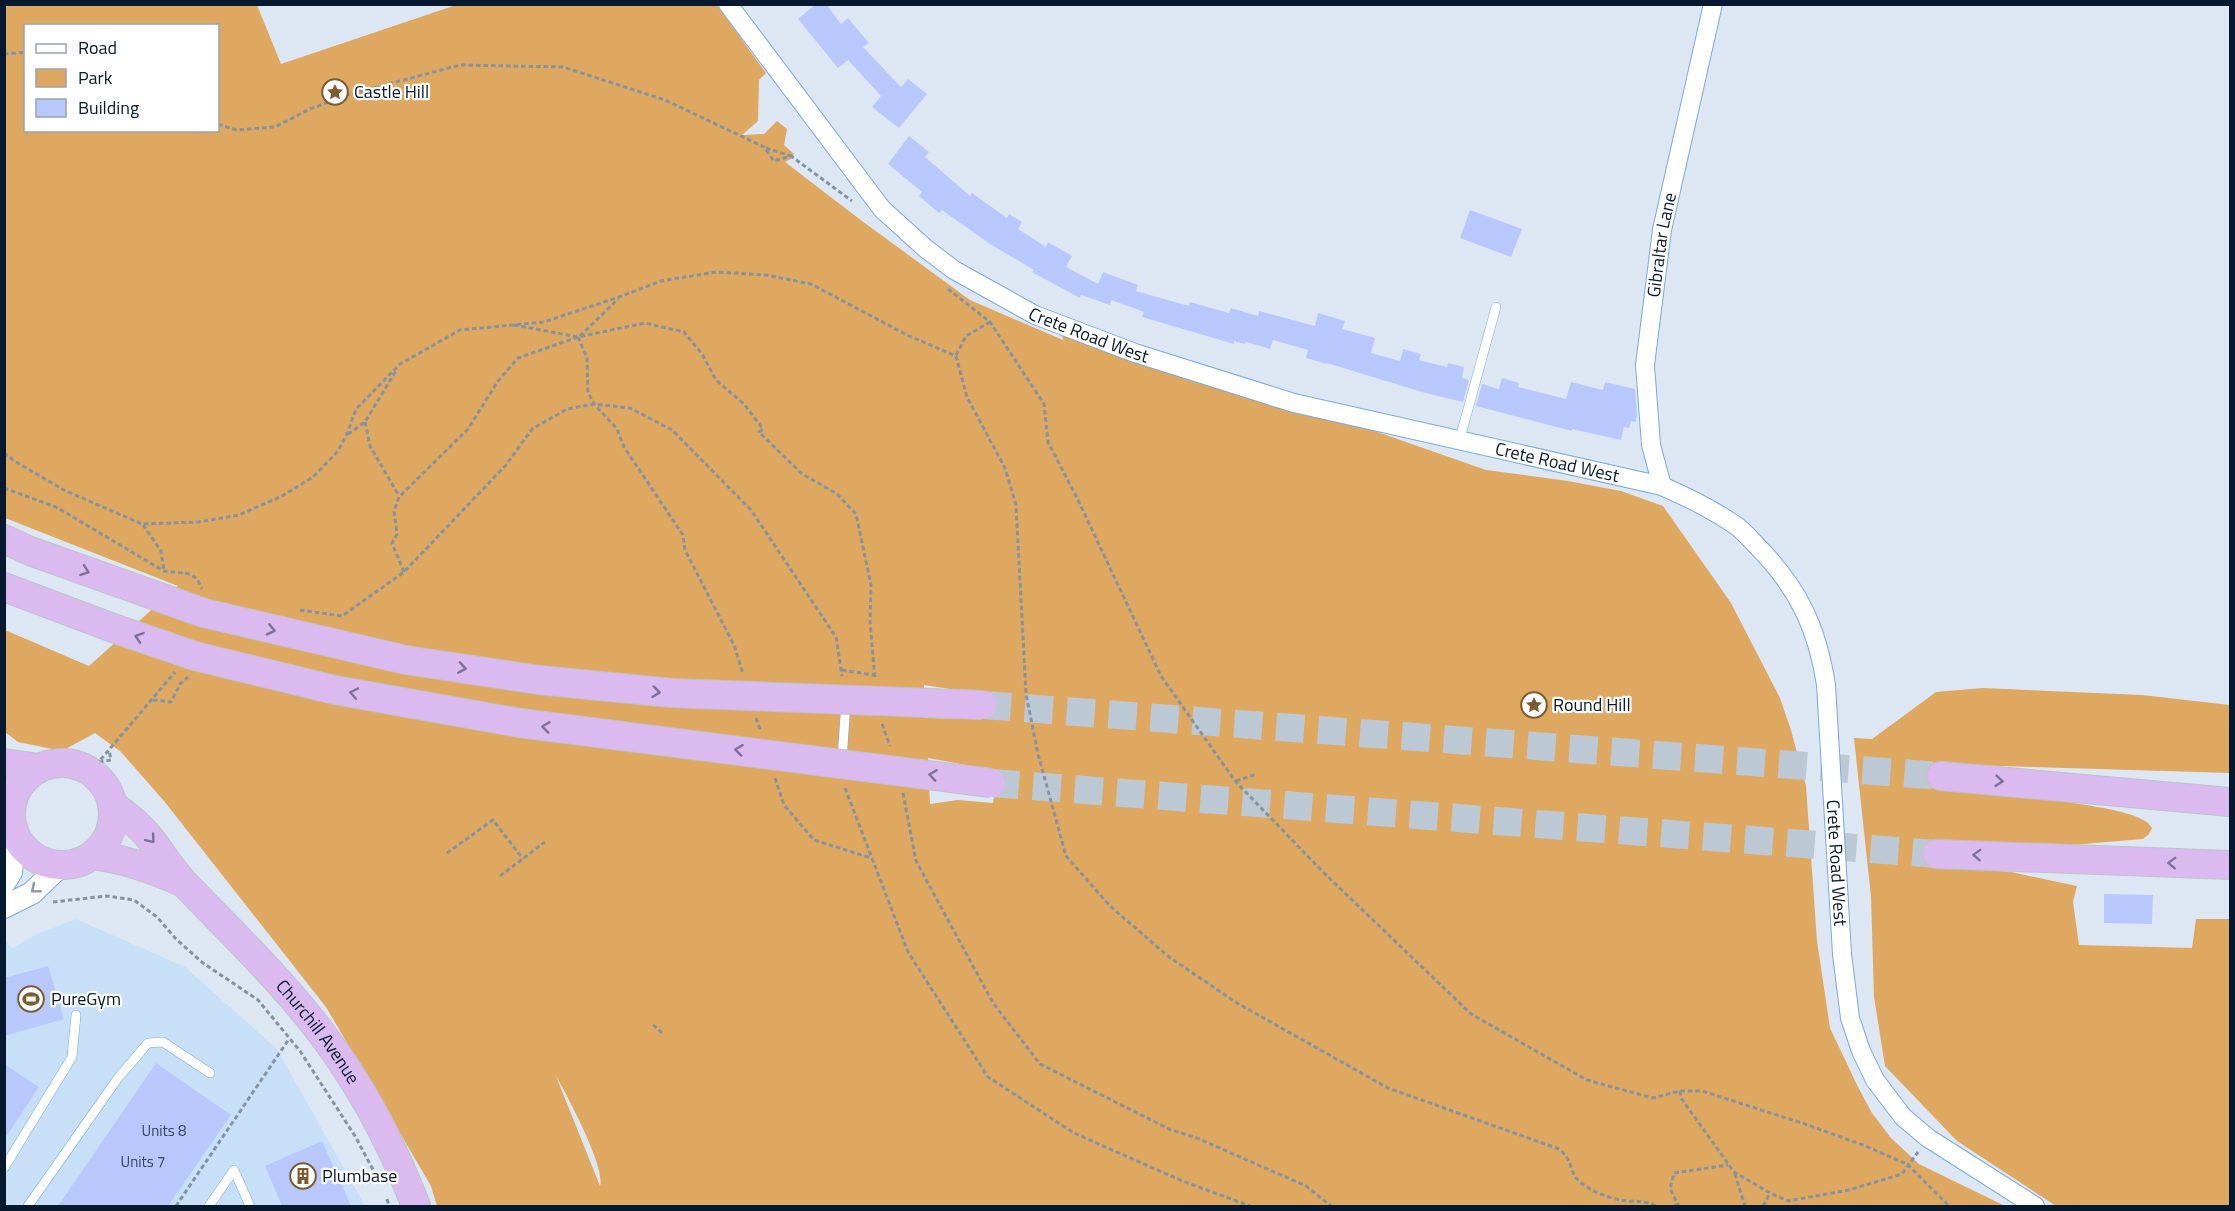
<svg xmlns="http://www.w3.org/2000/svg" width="2235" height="1211" font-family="'Titillium Web',sans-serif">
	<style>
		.built { fill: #c8dff8 }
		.green { fill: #dfa861; fill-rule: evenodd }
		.building { fill: #b8c8fc }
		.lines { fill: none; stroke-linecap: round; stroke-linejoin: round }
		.trunk-tunnel { stroke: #bdc8d5; stroke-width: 28; stroke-dasharray: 28 14; stroke-linecap: butt }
		.service-casing { stroke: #78aae1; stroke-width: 10 }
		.minor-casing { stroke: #78aae1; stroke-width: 20 }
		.tertiary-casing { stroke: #78aae1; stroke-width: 24 }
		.trunk-casing { stroke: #bec3c9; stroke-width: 30 }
		.path { stroke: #8492a1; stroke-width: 3; stroke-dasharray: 4.5 3; stroke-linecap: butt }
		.service { stroke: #fff; stroke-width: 9 }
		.minor { stroke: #fff; stroke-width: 18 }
		.tertiary { stroke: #fff; stroke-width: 22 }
		.trunk { stroke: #dabaef; stroke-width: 28 }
		.trunk-bridge-casing { stroke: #bec3c9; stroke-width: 30; stroke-linecap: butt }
		.trunk-bridge { stroke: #dabaef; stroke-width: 28 }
		.oneway { stroke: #7b7298 }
		.oneway2 { stroke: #8f98a1 }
		.labels { text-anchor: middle; stroke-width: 4.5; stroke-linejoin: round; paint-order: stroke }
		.number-label { font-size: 15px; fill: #324562 }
		.poi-label { font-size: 18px; fill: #06192e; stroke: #fff; text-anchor: start }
		.street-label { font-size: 18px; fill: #06192e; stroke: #fff }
	</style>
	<rect width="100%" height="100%" fill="#dde7f3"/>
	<path class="built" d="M76,919L185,967L277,1049L365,1206H5L4,939L12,949L33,936Z"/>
	<path class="green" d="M5,5H257L281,64L456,5H717L766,73L759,80L758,121L742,135L764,134L777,121L787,129L784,145L794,154L791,159L785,162L862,221L970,300L1063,340L1066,346L1060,332L1366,428L1486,470L1568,481L1621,491L1663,506L1731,603L1780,698L1791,730L1806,786L1817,941L1830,1028L1858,1087L1872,1113L1891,1138L1919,1164L2005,1206H437L431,1186L326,1007L164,801L121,752L95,733L62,751L18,742L5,732V630L89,666L178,586L5,518ZM26,26H218V130H26ZM924,685L950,689L987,691L988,715L986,719L924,718ZM928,758L998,771L993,803L958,800L930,804ZM556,1076C567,1095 606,1168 600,1186Z
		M1983,688L2142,695L2230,705V773L1971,765C1986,774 2008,791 2024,795C2048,802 2142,807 2152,828L2149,834L2143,839L2035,848L1955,840L1943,845L1947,867L2011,872L2077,886L2073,902L2079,945L2192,948L2196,919H2230V1206H2056L1957,1141L1885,1066L1874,997L1871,897L1854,738L1872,739L1936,692Z"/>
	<path class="building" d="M816,4H826L841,24L848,18L869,43L863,47L901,87L908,79L927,94L899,128L872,107L881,96L848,60L838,68L798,19Z
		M909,136L929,152L925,157L970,196L972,193L1007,218L1009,214L1022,222L1018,229L1046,247L1048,242L1072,256L1066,267L1098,284L1103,272L1138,285L1136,291L1189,306L1190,302L1229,313L1231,308L1258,316L1259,311L1315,326L1318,313L1345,321L1342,329L1375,338L1371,353L1400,361L1403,349L1421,354L1419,360L1447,367L1448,363L1464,367L1462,378L1469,380L1463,402L1422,392L1327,363V364L1306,358L1308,350L1273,340L1270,349L1246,342L1245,344L1234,341V344L1142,317L1144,312L1111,300L1110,305L1081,295L1080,298L1032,272L1034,270L990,244L942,210L939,213L919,196L922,192L888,164Z
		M1470,210L1522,229L1511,257L1460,238Z
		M1502,378L1519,383L1518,387L1566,399L1571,382L1603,390L1605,382L1635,389L1637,415L1636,422L1631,421L1629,428L1624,427L1621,440L1572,429V431L1476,406L1482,384L1499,389Z
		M2104,894L2153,895L2152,924L2104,923Z
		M48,966L64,1019L4,1036V978Z
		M156,1063L231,1115L168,1206H58Z
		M4,1064L39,1087L4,1140Z
		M322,1141L351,1206H282L265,1166Z"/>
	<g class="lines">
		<path class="trunk-tunnel" d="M983,705L1941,776
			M991,783L1937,854"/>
		<g class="service-casing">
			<path id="service" d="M1459,442L1496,307
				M842,760L846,702
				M4,1168L72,1057L76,1015
				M28,1206L118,1078L148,1043L163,1042L210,1073
				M209,1206L234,1170L250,1206"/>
		</g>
		<g class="minor-casing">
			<g id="minor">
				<path id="s1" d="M728,4L882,209L925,248L954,270L1035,315L1135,353L1294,403L1662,486C1687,497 1712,509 1735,525C1744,531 1751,540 1758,547C1799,589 1817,628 1826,685L1842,954L1850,1018L1861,1051L1875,1080L1903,1117L1928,1138L2035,1206"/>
				<path id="s2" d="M1662,486L1651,445L1645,365L1662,230L1713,4"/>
			</g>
		</g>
		<g class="tertiary-casing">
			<path id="tertiary" d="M4,883L11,872L15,834
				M4,907L32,893L61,865"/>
		</g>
		<g class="trunk-casing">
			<g id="trunk">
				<path d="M4,539L30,551"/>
				<path d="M4,587L113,628L195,656"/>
				<circle cx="62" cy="814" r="51"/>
				<path d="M4,763L39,768"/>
				<path d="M1941,776L2230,802"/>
				<path id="s3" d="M112,804C126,815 141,826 152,841C163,855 172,871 185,884C228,929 273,972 312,1021C356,1076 391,1141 416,1206"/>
				<path d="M1937,854L2230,865"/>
				<path d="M93,855C125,859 153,869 182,882"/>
			</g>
		</g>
		<path class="path" d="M4,54L26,52
			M218,124L236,130L275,127L310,109L347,95L460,65L563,67L665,100L764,147L774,161L791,156L852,201
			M766,148L791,156
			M948,289L990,322L1044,404L1048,442L1078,500L1161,676L1235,781L1324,873L1471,1014L1587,1080L1653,1098L1680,1091H1702L1805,1124L1863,1145L1907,1164L1949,1206
			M514,325L578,337
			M580,336L618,299
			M578,337L587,358L588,392L594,404L617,429L624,447L683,535L685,550L734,645L743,674
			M956,355L966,336L990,322
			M365,422L370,446L399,496
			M348,434L365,422L397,369
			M4,453L16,462L64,490L142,524L198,522L239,515L282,496L313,477L338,451L347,434L356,409L400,364L460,330L544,322L619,297L661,281L716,272L766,275L811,284L907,335L956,356L967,397L1005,468L1016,505L1026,694L1038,754L1066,856L1110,906L1169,957L1237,1003L1388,1088L1559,1149C1574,1161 1569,1172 1578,1180C1588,1190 1606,1197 1620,1200C1633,1202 1645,1200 1656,1206
			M4,488L56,507L164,571L190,574L197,579L202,589
			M143,525L161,551L164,571
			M404,572L392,543L397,534L394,511L399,497L468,429L498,381L518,358L578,337L645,323L684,332L702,354L716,380L744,404L763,429L759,432L801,473L837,494L856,514L871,585L870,622L875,679
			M300,610L342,616L404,572L506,465L532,429L567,409L594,404L630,408L672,430L751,510L836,637L842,676
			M842,670L873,675
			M153,700L171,702L180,684L188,677
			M756,718L761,732
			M882,724L890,746
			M99,762L111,760L109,750
			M91,771L175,672
			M775,778L784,805L814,840L871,858
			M1236,781L1257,774
			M845,788L908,952L988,1077L1074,1133L1180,1180L1250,1206
			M903,793L916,861L993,1003L1040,1064L1169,1129L1197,1138L1306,1186L1331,1206
			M447,853L493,820L523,859
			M500,876L545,842
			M53,902L107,896L134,900L157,917L176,939L203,963L258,1000L300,1051L355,1136L378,1179
			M653,1025L662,1033
			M1680,1091L1681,1098L1734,1172L1770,1193L1788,1201L1849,1190L1902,1174L1918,1152
			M1735,1174L1745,1206
			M387,1199L389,1206
			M176,1206L289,1039
			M1675,1206L1678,1204L1670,1189L1674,1173L1728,1165
			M1763,1206L1770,1193"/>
		<use href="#service" class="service"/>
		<use href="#minor" class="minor"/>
		<use href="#tertiary" class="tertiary"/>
		<use href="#trunk" class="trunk"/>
		<g class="trunk-bridge-casing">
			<path id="trunk-bridge" d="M30,551L204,613L406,660L539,680L672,693L983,705
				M195,656L335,690L520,723L991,783"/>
		</g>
		<use href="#trunk-bridge" class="trunk-bridge"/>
	</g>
	<defs><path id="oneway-chevron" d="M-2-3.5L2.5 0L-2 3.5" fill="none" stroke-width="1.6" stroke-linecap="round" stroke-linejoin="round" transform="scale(1.5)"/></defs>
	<g class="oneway">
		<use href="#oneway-chevron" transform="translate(85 571) rotate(20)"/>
		<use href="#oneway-chevron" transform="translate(271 630) rotate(13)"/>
		<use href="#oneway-chevron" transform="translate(139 637) rotate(-161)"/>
		<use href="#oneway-chevron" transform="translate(462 668) rotate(9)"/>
		<use href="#oneway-chevron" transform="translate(656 692) rotate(6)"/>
		<use href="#oneway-chevron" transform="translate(354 693) rotate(-168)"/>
		<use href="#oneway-chevron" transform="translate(546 727) rotate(-173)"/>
		<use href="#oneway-chevron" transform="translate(739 750) rotate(-173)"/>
		<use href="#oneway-chevron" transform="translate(933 775) rotate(-172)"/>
		<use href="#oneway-chevron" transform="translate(1999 781) rotate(5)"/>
		<use href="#oneway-chevron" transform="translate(151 839) rotate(50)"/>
		<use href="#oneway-chevron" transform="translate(1977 855) rotate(-178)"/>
		<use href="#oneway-chevron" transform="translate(2172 863) rotate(-178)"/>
	</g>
	<use class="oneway2" href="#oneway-chevron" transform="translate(35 889) rotate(141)"/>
	<defs>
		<g id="sight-ring" transform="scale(1.35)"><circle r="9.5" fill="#fff" stroke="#7c5b31" stroke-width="1.5"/><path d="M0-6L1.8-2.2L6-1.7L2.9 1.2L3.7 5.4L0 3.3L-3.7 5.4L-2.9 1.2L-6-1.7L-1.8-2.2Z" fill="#7c5b31"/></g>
		<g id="stadium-ring" transform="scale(1.35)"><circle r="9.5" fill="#fff" stroke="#7c5b31" stroke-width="1.5"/><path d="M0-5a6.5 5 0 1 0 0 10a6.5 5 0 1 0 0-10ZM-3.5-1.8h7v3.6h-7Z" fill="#7c5b31"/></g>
		<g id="building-ring" transform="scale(1.35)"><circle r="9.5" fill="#fff" stroke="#7c5b31" stroke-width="1.5"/><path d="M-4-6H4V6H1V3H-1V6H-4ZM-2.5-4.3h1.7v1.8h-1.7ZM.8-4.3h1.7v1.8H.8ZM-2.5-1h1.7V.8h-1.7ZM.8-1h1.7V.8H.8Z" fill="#7c5b31"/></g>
	</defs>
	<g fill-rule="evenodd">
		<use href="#sight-ring" x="335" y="92"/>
		<use href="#sight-ring" x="1534" y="705"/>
		<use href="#stadium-ring" x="31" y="999"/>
		<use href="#building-ring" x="303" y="1176"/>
	</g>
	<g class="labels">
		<g class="number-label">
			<text x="164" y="1136">Units 8</text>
			<text x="143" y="1167">Units 7</text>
		</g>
		<g class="poi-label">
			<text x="354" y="98">Castle Hill</text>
			<text x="1553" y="711">Round Hill</text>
			<text x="51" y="1005">PureGym</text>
			<text x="322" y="1182">Plumbase</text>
		</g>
		<g class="street-label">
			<text dy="6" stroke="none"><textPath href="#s2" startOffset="244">Gibraltar Lane</textPath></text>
			<text dy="6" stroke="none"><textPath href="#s1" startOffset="501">Crete Road West</textPath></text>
			<text dy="6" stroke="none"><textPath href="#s1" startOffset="987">Crete Road West</textPath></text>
			<text dy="6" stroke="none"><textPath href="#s1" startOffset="1544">Crete Road West</textPath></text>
			<text dy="6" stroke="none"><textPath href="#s3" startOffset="308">Churchill Avenue</textPath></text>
		</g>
	</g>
	<rect width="2235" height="1211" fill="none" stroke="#06192e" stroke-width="12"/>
	<rect x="24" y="24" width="195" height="108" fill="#ffffff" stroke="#9ba3ab" stroke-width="1.5"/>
	<rect x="36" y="44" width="30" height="9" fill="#ffffff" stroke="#9ba3ab" stroke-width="1.5"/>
	<text x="78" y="54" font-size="18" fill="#06192e">Road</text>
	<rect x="36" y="69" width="30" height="18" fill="#dfa861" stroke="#9ba3ab" stroke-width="1.5"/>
	<text x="78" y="84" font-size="18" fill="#06192e">Park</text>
	<rect x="36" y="99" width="30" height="18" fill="#b8c8fc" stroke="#9ba3ab" stroke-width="1.5"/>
	<text x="78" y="114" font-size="18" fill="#06192e">Building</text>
</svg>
